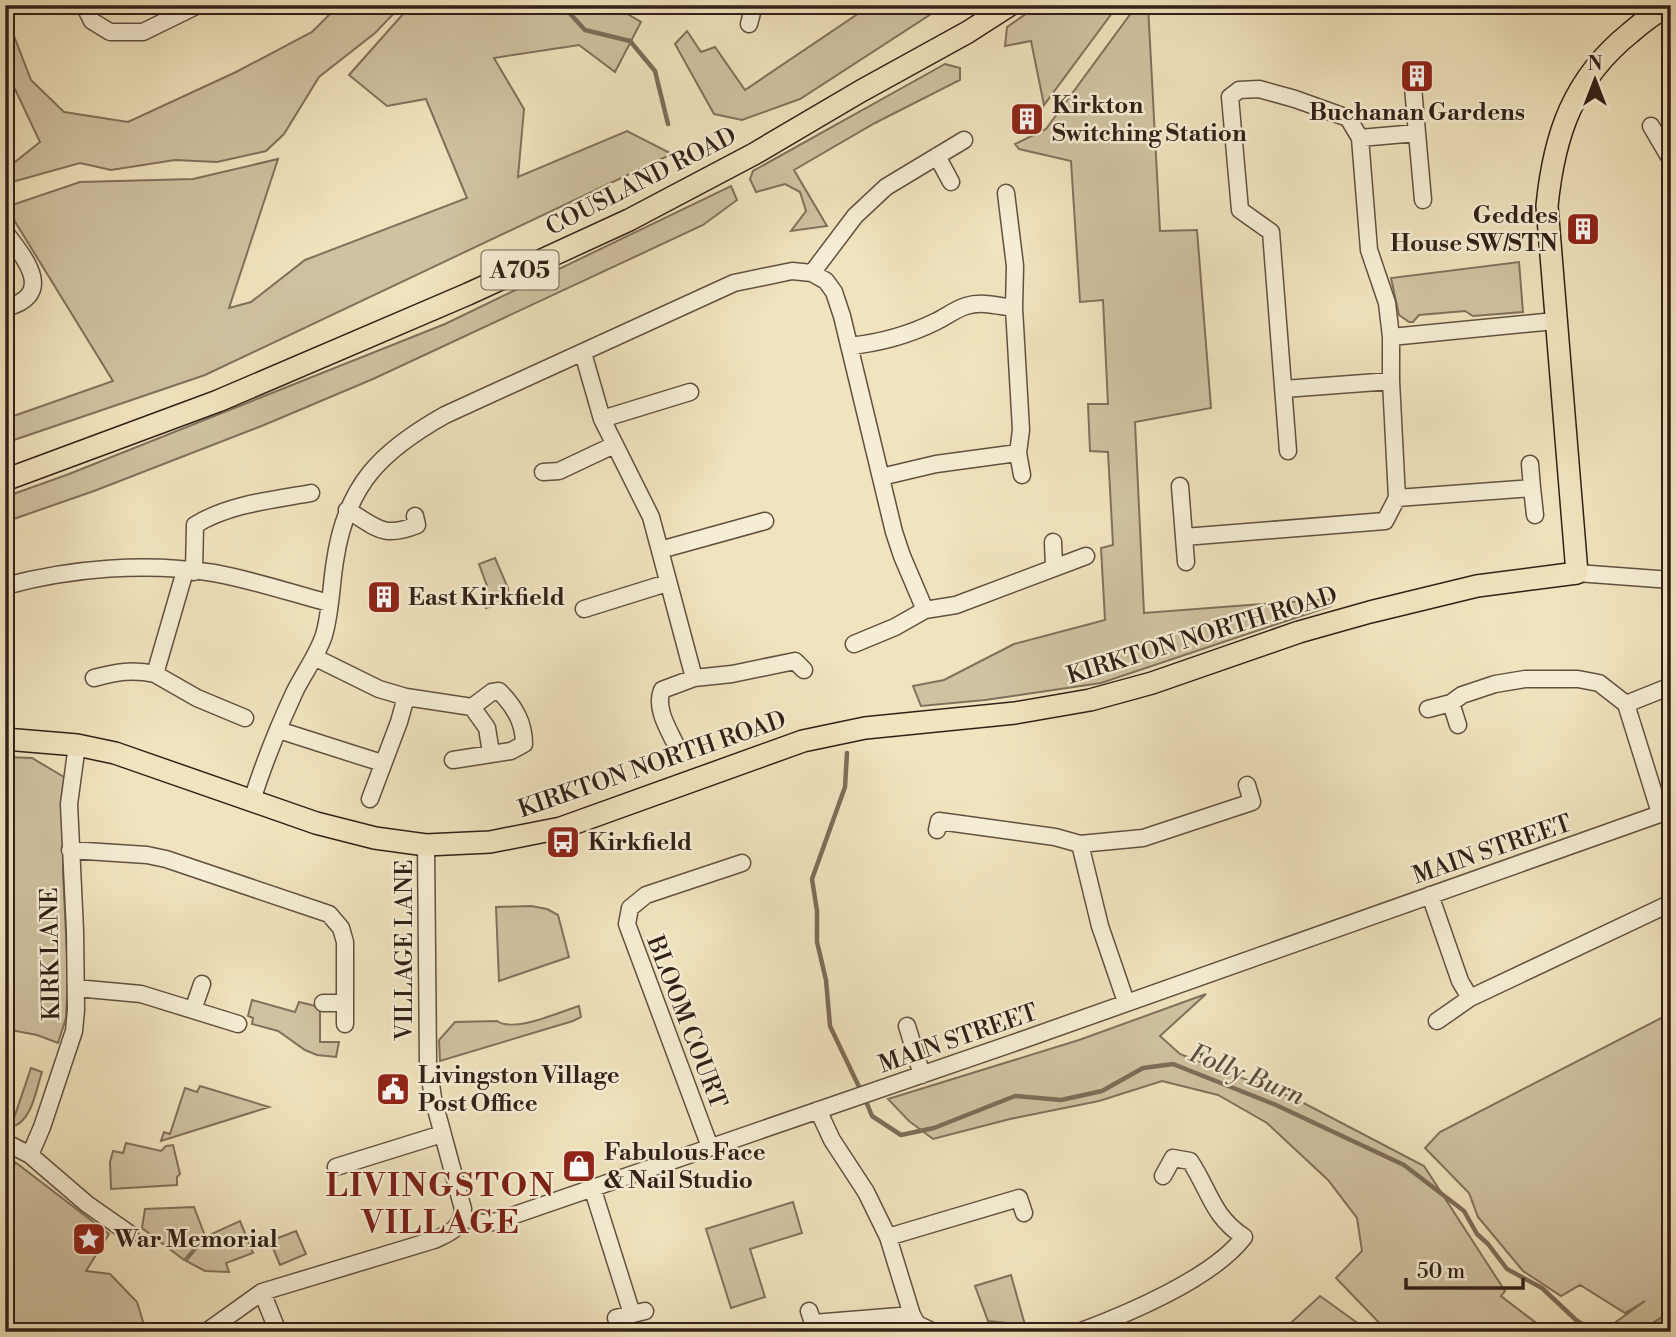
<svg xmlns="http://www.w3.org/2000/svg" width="1676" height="1337" font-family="'Libre Bodoni',serif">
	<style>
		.green { fill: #d0c2a1; stroke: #81715c; stroke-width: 2 }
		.water { fill: #afa185; stroke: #7d6d59; stroke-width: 2 }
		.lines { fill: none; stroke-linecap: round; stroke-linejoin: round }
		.stream { stroke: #7d6d59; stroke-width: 4.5 }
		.minor-casing { stroke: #625141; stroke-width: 19 }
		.major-casing { stroke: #322018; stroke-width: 24 }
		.minor { stroke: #f5edd4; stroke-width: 16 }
		.major { stroke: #f0e3bd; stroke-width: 21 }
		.labels { text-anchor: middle; stroke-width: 5; stroke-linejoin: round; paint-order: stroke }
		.shield { fill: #f5edd4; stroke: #6c5e50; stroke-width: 2 }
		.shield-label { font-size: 23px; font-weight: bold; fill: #322018 }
		.poi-label { font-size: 24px; font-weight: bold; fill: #322018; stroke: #f5edd4; text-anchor: start }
		.street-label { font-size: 24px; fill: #322018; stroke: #f5edd4 }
		.water-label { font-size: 26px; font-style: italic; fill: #5e4d3e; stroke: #f5edd4 }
		.district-label { font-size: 32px; font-weight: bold; letter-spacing: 2px; fill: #7a1f14; stroke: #f5edd4 }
	</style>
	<rect width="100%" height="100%" fill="#f0e3bd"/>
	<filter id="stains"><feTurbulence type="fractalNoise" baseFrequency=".00286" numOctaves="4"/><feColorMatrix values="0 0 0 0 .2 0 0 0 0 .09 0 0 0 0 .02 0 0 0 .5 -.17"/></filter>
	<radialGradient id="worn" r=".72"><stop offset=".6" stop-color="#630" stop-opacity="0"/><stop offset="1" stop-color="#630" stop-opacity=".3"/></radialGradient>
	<path class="green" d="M334,5H402L375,33L319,77L284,134L266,151L217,162L175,160L111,170L80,163L5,184V170L40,142L5,68V42L14,36L31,80L64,112L128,122L236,72L312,32L333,11Z
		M411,5H612L641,22L615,72L579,45L494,58L524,109L518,177L627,131L672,154L205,375L5,443V419L113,381L6,207L80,182L193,179L278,159L229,308L251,302L305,260L467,198L426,99L387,106L349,75Z
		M871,5H945L800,99L742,120L714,114L675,44L687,31L701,52L715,47L745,90Z
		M1039,5H1118L1044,105L1031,41L1005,46L1007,27Z
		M1137,5H1148L1160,231L1197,230L1211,408L1135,422L1144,613L1329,599L1331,606L1101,683L985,700L921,706L913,686L944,680L1014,644L1105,620L1101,548L1113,545L1108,452L1090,451L1088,404H1108L1103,300L1080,302L1071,161L1019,149L1015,144L1046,129Z
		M945,64L960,68V80L875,123L794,170L827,226L791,231L806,211L800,192L785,184L756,192L750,179L753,171Z
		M731,186L737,200L703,225L373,379L264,425L94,491L5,522V497L69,474L445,324Z
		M1519,262L1523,312L1473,316L1465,311L1419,315L1413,322H1409L1399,315L1391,278Z
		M495,558L508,588L510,601L486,608L482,596L487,586L479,564Z
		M5,757L32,758L64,777L63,873L68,975L66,1018L58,1043L37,1035L5,1029Z
		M531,906L547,909L558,915L569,957L499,981L496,907Z
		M1206,994L1160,1036L1180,1054L1294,1098L1424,1166L1505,1291L1501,1296L1548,1332H1388L1336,1278L1362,1251L1357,1218L1328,1180L1267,1123L1218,1095L1162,1081L1099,1101L1010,1119L933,1139L909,1121L888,1099L1079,1040Z
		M252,1000L295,1012L299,1002L320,1007V1042H339L336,1057L317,1055L305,1050L278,1031L252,1024L253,1018L248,1016Z
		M579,1006L581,1017L573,1021L440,1061L439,1040L455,1022L497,1021C515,1033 559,1012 579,1006Z
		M1671,1013V1325L1661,1332H1602L1645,1301L1625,1313L1580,1285L1561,1296L1523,1271L1478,1217L1469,1193L1425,1148L1440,1132Z
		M31,1068L42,1072C36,1089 32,1123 11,1127Z
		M200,1086L269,1107L161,1141L164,1132L170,1134L185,1088L197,1092Z
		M126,1143L161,1151L166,1146L173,1145L180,1174L177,1177V1185L111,1189L110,1162L113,1151L123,1153Z
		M15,1162L109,1234L86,1271L110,1274L137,1302L145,1328L138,1332H5V1211Z
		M793,1202L802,1233L750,1249L765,1297L731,1308L706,1229Z
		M194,1207L205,1236L184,1260L142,1228L145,1209Z
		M240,1221L253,1253L226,1263L229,1272L205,1271L186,1261L207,1236Z
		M296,1231L306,1254L280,1265L270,1241Z
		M1011,1275L1025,1325V1332H1015L1016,1324L988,1321L975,1286Z
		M1320,1296L1370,1332H1281Z"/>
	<path class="water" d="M1671,1310V1332H1639L1671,1311Z"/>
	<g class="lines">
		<path class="stream" d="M562,5L585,30L630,41L655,71L668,124
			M847,753L845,787L812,879L817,911V942L826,980L830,1026L861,1091
			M865,1099L872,1116L901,1135L934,1128L1015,1096L1061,1100L1102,1091L1143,1068L1173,1064L1276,1105L1404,1165L1464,1211L1477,1234L1488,1244L1507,1269L1542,1288L1576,1320L1595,1332"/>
		<g class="minor-casing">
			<path id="minor" d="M84,5L92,21L110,32H143L198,5
				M749,24L754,5
				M1413,87L1417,133
				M1651,126L1671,160
				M1360,138L1417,133L1423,200
				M937,156L951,182
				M5,232C24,257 57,295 5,308
				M812,273L855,216L886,187L964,140
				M1391,337L1555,321
				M849,346C880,343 909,335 937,321C947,316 956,309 966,306C982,301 998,306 1014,308
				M583,353L602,419L651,517L694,678
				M1284,389L1391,381
				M602,419L690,392
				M1018,453L1022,475
				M543,472L559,471L614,445
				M881,477L936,464L1018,453L1021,430L1014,308L1015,266L1006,193
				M1180,486L1184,537
				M1532,488L1535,515
				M1397,498L1532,488L1530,464
				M347,510C377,527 382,539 417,525L415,516
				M1053,542L1054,567
				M660,550L765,521
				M1186,562L1184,537L1385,521L1397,498L1391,381V337L1387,303L1369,250L1360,138L1348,118L1295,99L1259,89L1239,90L1230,97L1240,210L1271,232L1288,451
				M185,571L155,674L197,698L245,718
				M194,572L195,525C229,504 272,500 311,493
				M1577,573L1671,580
				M5,586C72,568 146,562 214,573C253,580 291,593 329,603
				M584,609L667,583
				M854,644L895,627L925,610
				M314,657L379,689L406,697L472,707L492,692L499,691C515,707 524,723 524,744L511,751L453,760
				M94,678C116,672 133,669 155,674
				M1626,704L1671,686
				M472,707L487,728L491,753
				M1428,709L1451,703
				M1458,725L1451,703L1462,695L1495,684L1525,679H1578L1599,683L1626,704L1660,813
				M288,733L382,763
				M675,743C667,727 655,707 662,690L694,678L732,674L795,661L804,670
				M370,799L399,722L406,697
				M252,800C264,763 278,727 295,691C304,673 318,654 324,635C331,611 331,585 335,561C346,485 381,451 445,415L734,283L792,271L812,273L826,281L834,292L842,316L894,532L902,556L925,610L956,605L1086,556
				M937,830L939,821L1055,837L1080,844L1100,926L1126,1002
				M1080,844L1143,838L1252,802L1247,785
				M70,850L147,855L166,859L329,914L341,928L345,942V1024
				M1430,895L1460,981L1470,998L1671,903
				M76,988L141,994L238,1024
				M323,1003H345
				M193,1010L202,984
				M1437,1021L1470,998
				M907,1026L922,1075
				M5,1142L30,1155L87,1204L130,1234
				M710,1147L627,924L630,908L646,895L742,863
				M30,1155L42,1127L74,1031L76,1010L75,931L69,804L77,745
				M336,1167L442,1134
				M592,1187L632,1314
				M462,1217L481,1223L494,1222L1028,1038L1671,810
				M888,1237L1019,1198L1024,1213
				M262,1292L278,1332
				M809,1311L813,1323L912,1315L888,1237L866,1192L832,1140L818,1110
				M912,1315L917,1324L934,1332
				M616,1318L645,1311
				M206,1332L262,1292L434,1240C450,1233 461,1229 463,1209L433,1098L428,1064L426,845
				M1079,1332C1127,1314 1213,1278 1244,1237C1212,1216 1210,1191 1190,1161L1173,1158L1163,1176"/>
		</g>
		<g class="major-casing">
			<path id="major" d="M5,480L218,401L468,294L629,220L754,154L861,91L968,32L1010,5
				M5,739L77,745L115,753L316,823L375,838L426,845L490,842L561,828L803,741L865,728L1015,713L1090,700L1152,683L1299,632L1370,612L1477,586L1577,573L1547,206C1554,135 1573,79 1630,33C1643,22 1655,12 1670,5"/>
		</g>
		<use href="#minor" class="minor"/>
		<use href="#major" class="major"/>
	</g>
	<defs>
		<g id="building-square" transform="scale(1.75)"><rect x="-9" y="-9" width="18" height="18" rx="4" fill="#8f2418" stroke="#f5edd4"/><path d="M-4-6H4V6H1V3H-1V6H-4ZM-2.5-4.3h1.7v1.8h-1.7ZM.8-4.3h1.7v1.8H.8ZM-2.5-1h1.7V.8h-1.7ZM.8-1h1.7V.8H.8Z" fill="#fff"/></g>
		<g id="bus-square" transform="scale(1.75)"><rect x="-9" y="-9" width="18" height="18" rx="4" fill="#8f2418" stroke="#f5edd4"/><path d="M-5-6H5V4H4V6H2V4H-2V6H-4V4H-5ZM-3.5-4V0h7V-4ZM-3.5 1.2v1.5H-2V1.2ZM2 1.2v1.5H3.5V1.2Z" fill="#fff"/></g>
		<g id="civic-square" transform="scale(1.75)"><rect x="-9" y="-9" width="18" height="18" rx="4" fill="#8f2418" stroke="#f5edd4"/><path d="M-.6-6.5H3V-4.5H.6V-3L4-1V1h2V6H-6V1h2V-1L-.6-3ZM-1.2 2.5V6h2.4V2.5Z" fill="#fff"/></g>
		<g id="shop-square" transform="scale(1.75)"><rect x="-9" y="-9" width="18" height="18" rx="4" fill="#8f2418" stroke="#f5edd4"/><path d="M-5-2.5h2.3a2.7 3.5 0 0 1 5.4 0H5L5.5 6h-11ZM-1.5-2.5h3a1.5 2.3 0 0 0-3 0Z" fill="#fff"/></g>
		<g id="sight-square" transform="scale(1.75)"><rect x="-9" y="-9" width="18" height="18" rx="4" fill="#8f2418" stroke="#f5edd4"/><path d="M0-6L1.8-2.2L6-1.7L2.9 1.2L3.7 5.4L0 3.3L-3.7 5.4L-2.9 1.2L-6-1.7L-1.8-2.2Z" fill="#fff"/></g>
	</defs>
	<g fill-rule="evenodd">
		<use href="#building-square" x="1417" y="76"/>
		<use href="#building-square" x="1027" y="119"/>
		<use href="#building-square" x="1583" y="229"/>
		<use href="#building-square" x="384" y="597"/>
		<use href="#bus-square" x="563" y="842"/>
		<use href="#civic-square" x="393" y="1089"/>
		<use href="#shop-square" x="579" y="1166"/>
		<use href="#sight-square" x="89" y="1239"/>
	</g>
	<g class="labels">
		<rect class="shield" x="481.5" y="250.5" width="77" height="39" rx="5"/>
		<g class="shield-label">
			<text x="520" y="278">A705</text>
		</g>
		<g class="poi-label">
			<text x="1052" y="113">Kirkton<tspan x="1052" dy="28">Switching Station</tspan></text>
			<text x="1417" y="120" text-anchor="middle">Buchanan Gardens</text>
			<text x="1558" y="223" text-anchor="end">Geddes<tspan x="1558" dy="28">House SW/STN</tspan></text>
			<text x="408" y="605">East Kirkfield</text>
			<text x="588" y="850">Kirkfield</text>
			<text x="418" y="1083">Livingston Village<tspan x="418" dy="28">Post Office</tspan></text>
			<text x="604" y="1160">Fabulous Face<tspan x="604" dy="28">&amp; Nail Studio</tspan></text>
			<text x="114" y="1247">War Memorial</text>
		</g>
		<g class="street-label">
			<text transform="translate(641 181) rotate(-27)" y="8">COUSLAND ROAD</text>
			<text transform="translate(1202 635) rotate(-17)" y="8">KIRKTON NORTH ROAD</text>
			<text transform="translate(652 764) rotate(-19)" y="8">KIRKTON NORTH ROAD</text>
			<text transform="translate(1492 849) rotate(-19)" y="8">MAIN STREET</text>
			<text transform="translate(404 950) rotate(-90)" y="8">VILLAGE LANE</text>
			<text transform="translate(50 954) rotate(-91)" y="8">KIRK LANE</text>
			<text transform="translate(687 1022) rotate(69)" y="8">BLOOM COURT</text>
			<text transform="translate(958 1038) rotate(-19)" y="8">MAIN STREET</text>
		</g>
		<g class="water-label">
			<text transform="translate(1247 1074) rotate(22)" y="9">Folly Burn</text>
		</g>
		<g class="district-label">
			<text x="441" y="1196">LIVINGSTON<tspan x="441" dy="37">VILLAGE</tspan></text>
		</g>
	</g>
	<rect width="1676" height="1337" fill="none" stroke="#f0e3bd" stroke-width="28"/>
	<rect x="7" y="7" width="1662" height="1323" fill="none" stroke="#322018" stroke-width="3.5"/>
	<rect x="14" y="14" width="1648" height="1309" fill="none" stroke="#322018" stroke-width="2"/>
	<g transform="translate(1595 80)" stroke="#f5edd4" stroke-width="5" paint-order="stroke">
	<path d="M0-5L12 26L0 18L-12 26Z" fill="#322018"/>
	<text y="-10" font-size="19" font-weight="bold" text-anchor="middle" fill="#322018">N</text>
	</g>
	<path d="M1406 1278v10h117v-10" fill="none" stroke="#322018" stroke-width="3.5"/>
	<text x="1417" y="1278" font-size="21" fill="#322018" stroke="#f5edd4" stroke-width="5" paint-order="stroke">50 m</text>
	<rect width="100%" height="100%" filter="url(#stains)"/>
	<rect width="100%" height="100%" fill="url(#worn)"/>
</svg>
